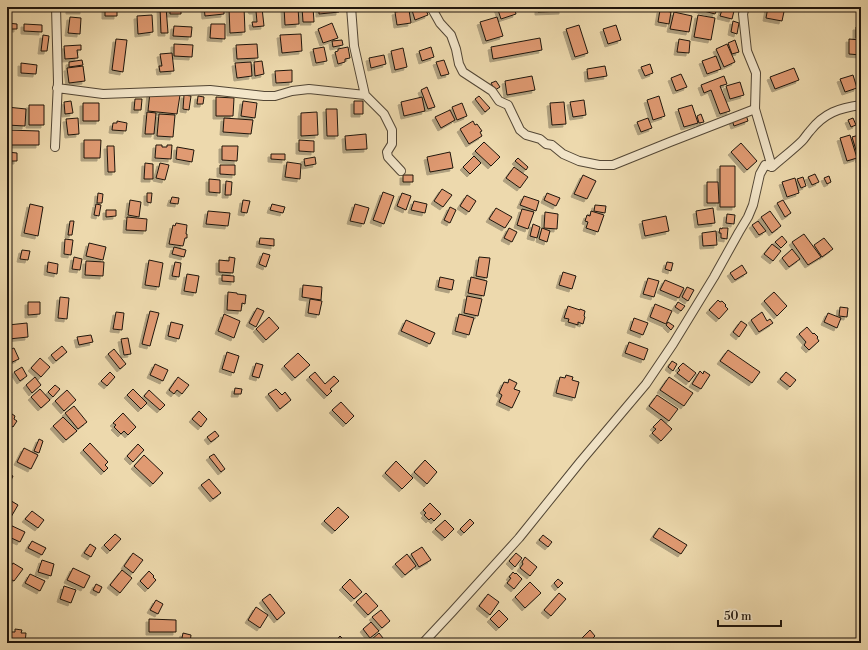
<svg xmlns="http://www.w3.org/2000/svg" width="868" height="650" font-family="'Libre Bodoni',serif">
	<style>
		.building { fill: #e09a72; stroke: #1e150d; filter: url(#shadow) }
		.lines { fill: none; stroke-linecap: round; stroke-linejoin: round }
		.minor-casing { stroke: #524635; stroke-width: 10 }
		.minor { stroke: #f3e6ca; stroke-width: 8 }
	</style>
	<defs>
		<filter id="shadow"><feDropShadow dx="-3" dy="3" stdDeviation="0" flood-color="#0004"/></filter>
	</defs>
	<rect width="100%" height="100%" fill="#edd9ad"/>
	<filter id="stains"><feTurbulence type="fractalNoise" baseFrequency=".005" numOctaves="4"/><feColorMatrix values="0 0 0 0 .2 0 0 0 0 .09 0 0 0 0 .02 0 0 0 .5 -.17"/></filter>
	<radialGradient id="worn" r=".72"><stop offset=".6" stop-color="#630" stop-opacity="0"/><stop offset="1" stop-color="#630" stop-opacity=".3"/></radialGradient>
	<path class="building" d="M69,7H83V11H69Z
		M160,7H166L168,33H161Z
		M170,7H181V14H170Z
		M204,7H224V14L205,16Z
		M244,7L245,32L230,33L229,8Z
		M284,7H298L299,24L285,25Z
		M302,7H313L314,22H303Z
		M319,7H339V12L319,14Z
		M411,7H425L428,15L415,20Z
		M497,7H514L516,14L501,19Z
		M538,7H562V11L538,12Z
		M693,7H718L715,14L693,8Z
		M723,7H735L732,19L720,16Z
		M768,7H785L782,21L766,18Z
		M105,8H117V16H105Z
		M262,8L264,26L253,27L252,22H257L256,11H252L251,9Z
		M409,10L411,23L397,25L395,12Z
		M660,10L671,12L669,24L658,22Z
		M674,12L692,16L689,32L670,29Z
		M152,15L153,32L138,34L137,16Z
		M698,15L715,18L711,40L694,37Z
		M70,17L81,18L80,34L68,33Z
		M497,17L503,36L486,41L480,22Z
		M733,21L739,23L737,34L731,32Z
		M7,23L17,24V29H7Z
		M332,23L338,38L323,43L318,29Z
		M24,24L42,25V32L24,31Z
		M211,24H225V39L210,38Z
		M579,25L588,53L575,57L566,29Z
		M616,25L621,40L608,44L603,29Z
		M174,26L192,27L191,37L173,36Z
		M856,27H861V38H856Z
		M301,34L302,51L282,53L280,35Z
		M43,35L49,36L47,51H41Z
		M540,38L542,50L493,59L491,47Z
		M116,39L127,40L123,72L112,70Z
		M679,39L690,41L689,53L677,52Z
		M849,39L861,40V55L849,54Z
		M342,40L343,45L333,47L332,41Z
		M735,40L739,52L732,54L728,43Z
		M174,44L193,45L192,57L174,56Z
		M257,44L258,58L237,59L236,45Z
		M727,44L735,62L724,67L716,49Z
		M81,45V50H77L78,58L65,59L64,46Z
		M324,47L327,61L316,63L313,49Z
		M348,47L350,58L345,59V62L338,64L335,52L338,51V49Z
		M431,47L434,57L422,61L419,51Z
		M403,48L407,67L395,70L391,51Z
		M172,53L174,71L160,72L159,66H162L160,54Z
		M384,55L386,64L371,68L369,58Z
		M716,56L721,69L707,74L702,61Z
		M82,60L83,65L69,67V62Z
		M444,60L449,74L441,76L436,62Z
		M262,61L264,74L255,76L254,62Z
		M251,62L252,76L237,78L235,63Z
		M21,63L37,65L36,74L21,73Z
		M650,64L653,73L645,76L641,67Z
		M83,66L85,81L69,83L67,68Z
		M605,66L607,76L588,79L587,69Z
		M794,68L799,80L775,89L770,77Z
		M292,70V82L276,83L275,71Z
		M681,74L687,87L676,91L671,78Z
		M853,75L857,88L845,92L840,79Z
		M532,76L535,90L507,95L505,81Z
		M724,76L727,84L720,86L730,111L720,114L711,90L704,93L701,85Z
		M496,81L500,87L495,90L491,83Z
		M740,82L744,95L730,99L726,86Z
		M427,87L435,107L428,109L421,90Z
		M150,92L180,95L177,114L148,111Z
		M184,95L191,96L189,110L183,109Z
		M198,96L204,97L203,104H197Z
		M479,96L490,108L485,112L475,99Z
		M659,96L665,116L653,120L647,100Z
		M216,97L234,98L233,116H216Z
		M422,97L425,111L404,116L401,102Z
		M135,99H142L141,110H134Z
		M584,100L586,115L573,117L570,102Z
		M71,101L73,113L65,114L64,102Z
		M243,101L257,103L255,118L241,116Z
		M354,101H363V114H354Z
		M564,102L566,124L552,125L550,103Z
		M83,103H99V121H83Z
		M462,103L467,116L457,120L452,107Z
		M29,105H44V125H29Z
		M692,105L698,123L684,127L678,109Z
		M7,107L26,109L25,126L7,125Z
		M326,109H337L338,136H327Z
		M450,110L455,120L441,128L435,117Z
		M147,112L156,113L154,134H145Z
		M317,112L318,135L301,136V113Z
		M159,114L175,115L173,137L157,136Z
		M701,114L704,122L699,123L697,116Z
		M746,115L748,121L734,126L732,120Z
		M78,118L79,134L68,135L66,119Z
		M224,118L253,120L251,134L223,132Z
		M648,118L652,128L641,132L637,122Z
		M853,118L856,125L851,127L848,120Z
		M117,121L127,123L126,131L112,130L113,123H117Z
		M473,121L475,125L477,124L482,131L480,132L482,136L469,144L460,129Z
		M7,130L39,131V145H7Z
		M366,134L367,149L346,150L345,136Z
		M850,135L857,158L847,161L840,138Z
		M859,135L861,141V159L859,160L852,137Z
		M84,140H101L100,158H84Z
		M299,140L314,141V152L299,151Z
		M484,142L500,157L491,166L475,151Z
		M741,143L757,161L747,170L731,152Z
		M156,145H162V147H167V145H172L171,159L155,158Z
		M107,146H114L115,172H108Z
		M222,146H238L237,161L222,160Z
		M177,147L194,150L192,162L176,159Z
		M7,152L17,153V161H7Z
		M450,152L453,168L430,172L427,157Z
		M271,154H285V160L271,159Z
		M474,156L481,163L470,174L463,167Z
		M315,157L316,164L305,166L304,159Z
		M518,158L528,167L526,170L515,161Z
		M287,162L301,164L300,179L285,177Z
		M145,163L153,164V179H144Z
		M160,163L169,165L165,180L156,178Z
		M220,165H235V175L220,174Z
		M720,166H735V207H720Z
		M514,167L528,177L520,188L506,178Z
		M815,174L819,182L812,185L808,177Z
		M403,175H413V182H403Z
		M583,175L596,181L587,199L574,194Z
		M829,176L831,182L827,184L824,178Z
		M803,177L806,186L801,188L797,179Z
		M795,178L799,193L787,197L782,182Z
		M209,179L220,180V193L209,192Z
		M226,181L232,182L231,195H225Z
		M707,182H718L719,203H707Z
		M7,185L11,186L7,198Z
		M442,189L452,195L443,207L434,201Z
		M383,192L394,196L384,224L373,220Z
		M98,193L103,194L102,203H97Z
		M147,193H152L151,203L147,202Z
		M402,193L411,196L406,210L397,206Z
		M547,193L560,198L556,206L544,200Z
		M467,195L476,201L469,212L460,206Z
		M524,196L539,201L536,211L520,205Z
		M172,197L179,198L178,204L170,203Z
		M130,200L141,202L139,217L128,215Z
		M243,200L250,201L247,213L241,212Z
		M783,200L791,213L785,217L777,203Z
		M414,201L427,204L425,213L411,210Z
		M30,204L43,207L38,236L24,233Z
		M96,204L101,205L99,216L94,215Z
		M272,204L285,207L283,213L270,210Z
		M355,204L369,208L364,224L350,221Z
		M595,205L606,206L605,213L594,211Z
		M450,207L456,210L450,223L444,220Z
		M496,208L512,217L505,228L489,219Z
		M713,208L715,223L698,225L696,211Z
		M522,209L534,212L528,229L517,225Z
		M106,210H116V216L106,217Z
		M208,211L230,213L228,226L206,224Z
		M591,211L604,215L598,232L586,228L588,222L585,221L587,215L590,216Z
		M770,211L781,226L772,233L761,217Z
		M545,212L558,214L557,229L544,228Z
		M727,214L735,215L734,224L726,223Z
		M666,216L669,231L645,236L642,221Z
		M127,217L147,219L146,231L126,230Z
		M70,221H74L72,235H68Z
		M758,221L766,231L759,235L752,225Z
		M176,223L187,225L186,234H187V238H185L183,246L169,244L173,225L175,226Z
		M533,224L540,227L537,238L530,236Z
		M509,228L517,232L512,242L504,238Z
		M542,228L550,231L547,242L539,239Z
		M720,228L722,229V228H728L727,239L721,238V233H719Z
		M716,231L717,245L703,246L702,233Z
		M804,234L821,257L808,265L792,242Z
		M782,236L787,242L781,248L775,242Z
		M260,238L274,239V246L259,244Z
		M824,238L833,249L822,257L814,245Z
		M65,239L73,240L71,255L64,254Z
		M89,243L106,247L103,260L86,256Z
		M772,244L781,251L773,261L764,254Z
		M174,247L186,250L184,257L172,254Z
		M792,249L800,259L789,267L782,258Z
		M22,250L30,251L28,260L20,259Z
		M7,253H9L8,257H11L10,269H7Z
		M263,253L270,255L266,267L259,264Z
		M74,257L82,259L80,270L72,269Z
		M229,257L235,258L233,273L219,272V260L229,261Z
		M479,257L490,258L487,278L476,276Z
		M149,260L163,263L159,287L145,285Z
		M86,261L104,262L103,276L85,275Z
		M48,262L58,264L57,274L47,272Z
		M175,262L181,263L179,277L172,276Z
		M667,262L673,263L671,271L665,269Z
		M742,265L747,273L735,280L730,273Z
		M563,272L576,276L572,289L559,285Z
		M187,274L199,276L196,293L184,291Z
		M222,275L234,276V282L222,281Z
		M440,277L454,280L452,290L438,287Z
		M471,277L487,281L484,296L468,293Z
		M648,278L659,281L654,297L643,294Z
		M665,280L684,288L679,298L660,290Z
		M303,285L322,287L321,300L302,297Z
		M687,287L694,290L688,301L682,297Z
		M228,292L237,293V294L246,295L245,304L242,303L241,311L227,310Z
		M774,292L787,306L777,316L764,301Z
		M467,296L482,299L478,316L464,313Z
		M60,297L69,298L67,319L58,318Z
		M310,299L322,301L319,315L308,313Z
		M718,300L720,302L722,301L726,305L725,306L728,309L719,319L709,310Z
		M28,302H40V314L28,315Z
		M678,302L685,306L681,311L675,307Z
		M655,304L672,311L666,324L650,317Z
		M568,306L580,310V309L585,311L584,316L585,317L583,324L578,322V325L568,322L569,319L564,318Z
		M840,307L848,308L847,317L839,316Z
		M257,308L264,311L256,327L249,323Z
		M150,311L159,313L150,346L142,344Z
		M116,312L124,313L122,330L113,329Z
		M762,312L767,321L770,319L773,323L759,332L751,320Z
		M828,313L841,318L837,328L824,322Z
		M224,314L240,321L234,338L218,331Z
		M459,314L474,318L469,335L455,331Z
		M269,317L279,328L266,340L256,329Z
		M634,318L648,323L643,335L630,330Z
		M406,320L435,333L430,344L401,331Z
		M741,321L747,325L739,337L733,332Z
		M171,322L183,325L179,339L168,336Z
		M668,322L674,326L671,330L666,325Z
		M27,323L28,337L9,339L8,325Z
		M807,327L813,334L814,333L818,337L817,338L819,341L809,350L804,345L806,342L799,334Z
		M91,335L93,342L79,345L77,337Z
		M128,338L131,354L124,355L121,339Z
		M629,342L648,349L644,360L625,353Z
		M62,346L67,352L56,361L51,355Z
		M14,348L19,359L8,364L7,351Z
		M114,349L126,364L120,369L108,354Z
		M728,350L760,372L752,383L720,361Z
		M227,352L239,356L234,373L222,369Z
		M298,353L310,365L295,378L284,366Z
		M40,358L50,367L41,377L31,368Z
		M672,361L677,364L673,371L668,367Z
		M256,363L263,365L259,378L252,376Z
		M683,363L696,373L689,382L677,373L680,370L678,368Z
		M155,364L168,370L163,381L150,375Z
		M22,367L27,376L20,381L14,372Z
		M700,371L703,374L704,371L710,375L701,389L692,384Z
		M110,372L115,377L107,386L101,381Z
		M315,372L325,384L334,376L339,381L330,389L332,391L327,396L309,377Z
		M786,372L796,380L790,387L780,379Z
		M566,375L573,377L572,380L579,382L575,398L556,393L560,377L565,378Z
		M35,377L41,385L32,393L26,385Z
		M178,377L189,385L182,394L177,390L174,394L169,390Z
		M669,377L693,393L684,406L660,390Z
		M509,379L517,383L514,389L520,391L512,408L499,402L502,395L499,393L504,382L508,383Z
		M55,385L60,389L53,397L48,392Z
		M235,388L242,389L241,394H234Z
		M40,389L50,400L41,408L31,397Z
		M133,389L147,403L141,409L127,395Z
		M276,389L282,395L285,392L291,400L280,409L268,394Z
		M67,390L76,400L64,411L55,401Z
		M149,390L165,405L160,410L144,396Z
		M657,395L678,409L669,421L649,406Z
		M341,402L354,416L346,424L332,410Z
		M74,406L87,422L78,429L65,413Z
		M199,411L207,419L201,427L192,419Z
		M9,412L15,416L14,419L17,421L13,427L7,423V414Z
		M123,413L136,427L128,435L124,431L121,434L114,427L116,425L113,423Z
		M63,417L77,431L66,440L53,426Z
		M661,419L672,429L661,441L652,433L656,429L653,427Z
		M215,431L219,436L211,442L207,437Z
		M39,439L43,441L39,453L34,451Z
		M90,443L108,462L105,465L108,468L104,472L83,450Z
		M138,444L144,450L133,462L127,456Z
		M24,448L38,455L31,469L17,462Z
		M214,454L225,469L221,472L209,457Z
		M144,455L163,473L153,484L134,466Z
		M425,460L437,472L427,484L414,472Z
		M396,461L413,478L402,489L385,473Z
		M8,474L13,476L7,488V476Z
		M209,479L221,493L213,499L201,485Z
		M8,499L18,505L11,517L7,515Z
		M430,503L441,514L434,521L431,518L429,520L424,515L426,513L423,510Z
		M338,507L349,517L335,531L324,521Z
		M32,511L44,520L38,528L25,519Z
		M470,519L474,523L464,533L460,529Z
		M445,520L454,529L445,538L435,529Z
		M8,524L25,532L20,542L7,536Z
		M659,528L687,545L681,554L653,537Z
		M115,534L121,539L110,551L104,545Z
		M543,535L552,542L548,547L539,540Z
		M32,541L46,548L42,555L28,548Z
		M90,544L96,548L91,557L84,553Z
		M422,547L431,560L419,567L411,554Z
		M133,553L143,560L133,573L124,566Z
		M516,553L522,558L515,567L509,561Z
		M407,554L416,566L405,575L395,564Z
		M525,557L537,567L530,576L520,568L523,564L522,562Z
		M42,560L54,564L51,576L38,572Z
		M13,563L23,569L14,581L7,577V572Z
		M73,568L90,576L84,588L67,580Z
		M122,570L132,578L120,593L110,585Z
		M149,571L154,576L153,577L156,580L148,589L140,581Z
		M513,572L515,574L516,573L522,579L514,589L507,583L511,578L509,577Z
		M30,574L45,581L40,591L25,583Z
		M350,579L362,592L354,599L342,587Z
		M558,579L563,583L558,588L554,583Z
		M530,582L541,593L525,608L515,597Z
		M96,584L102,587L99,593L93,590Z
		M64,586L76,590L71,603L60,599Z
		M366,593L378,606L368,615L356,602Z
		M559,593L566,599L551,616L544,610Z
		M270,594L285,613L277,620L262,600Z
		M488,594L499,602L490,615L479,606Z
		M156,600L163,604L158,614L150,610Z
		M256,607L268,615L260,628L248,620Z
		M381,610L390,621L382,628L372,617Z
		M499,610L508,619L499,628L490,619Z
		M149,619L176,620V632H149Z
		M371,622L379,631L370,638L363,629Z
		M15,629L22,630L21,633H26L25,643H8L9,632H15Z
		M590,630L595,636L588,643H583L580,640Z
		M183,633L191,635L190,643H181Z
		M379,633L387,643H375L372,639Z
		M340,636L345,641L344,643H334Z"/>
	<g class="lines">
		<g class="minor-casing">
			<path id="minor" d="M351,7L354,46L365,95L384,114L392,130V144L387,152L388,157L401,171
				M431,7L440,23L451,35L456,49L459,64L463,72L492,91L499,101L508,105L520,130L526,135L540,139L546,144L552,145L563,154L579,161L599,165H613L670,142L755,109L772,167
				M745,7L743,14L747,51L756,73L755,109
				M57,88L103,94L210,90L264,96H275L292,91L309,89L365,95
				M55,147L58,82L56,7
				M423,643L452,612L519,538L581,461L646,384L673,344L714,277L739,232L748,217L753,205L760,174L765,165L772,167C782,158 793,150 802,141C805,138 807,134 810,131C824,113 839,108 861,105"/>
		</g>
		<use href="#minor" class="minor"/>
	</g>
	<rect width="868" height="650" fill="none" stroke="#edd9ad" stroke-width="24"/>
	<rect x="8" y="8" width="852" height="634" fill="none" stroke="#1e150d" stroke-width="2"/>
	<rect x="12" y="12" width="844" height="626" fill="none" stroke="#1e150d"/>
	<path d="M718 620v6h63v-6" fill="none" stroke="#1e150d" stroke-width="2"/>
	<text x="724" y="620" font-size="12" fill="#1e150d" stroke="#f3e6ca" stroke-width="3" paint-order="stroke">50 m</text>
	<rect width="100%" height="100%" filter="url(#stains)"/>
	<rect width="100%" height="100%" fill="url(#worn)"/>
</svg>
